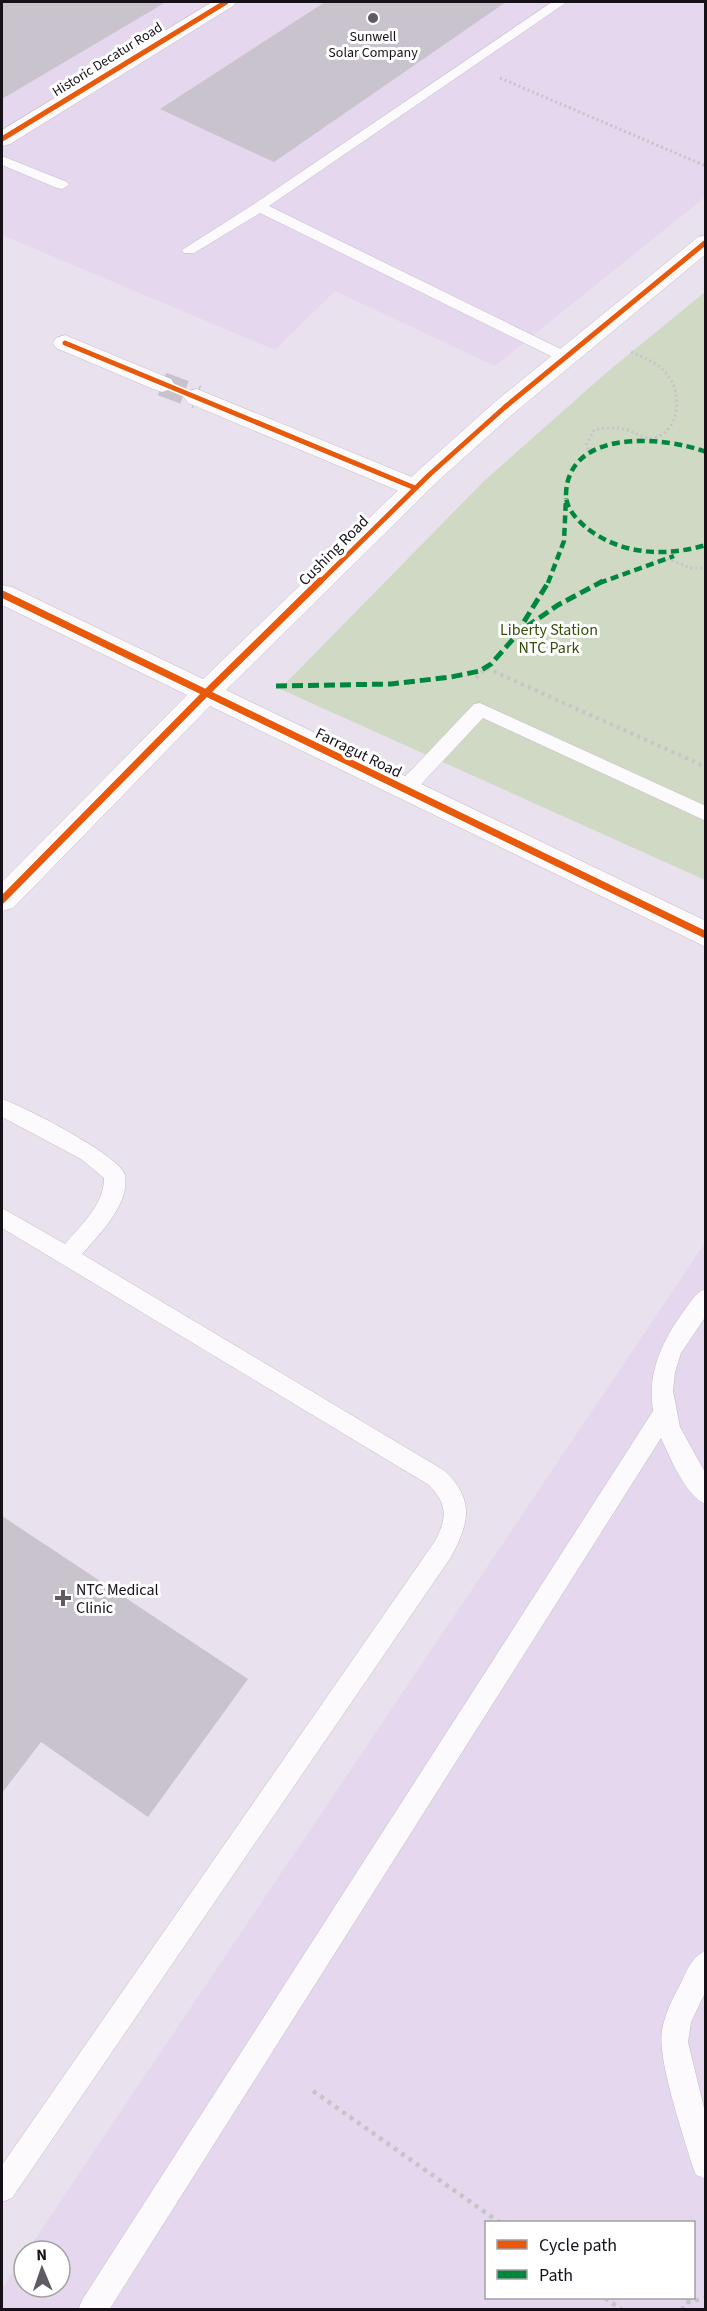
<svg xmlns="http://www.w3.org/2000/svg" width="707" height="2311" font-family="'Source Sans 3',sans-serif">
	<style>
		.built { fill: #e5d7ed; fill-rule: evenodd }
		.green { fill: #d0d9c3 }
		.building { fill: #c9c3cd }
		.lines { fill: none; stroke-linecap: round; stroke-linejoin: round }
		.street-tunnel { stroke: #c9c2cd; stroke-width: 24; stroke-dasharray: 24 12; stroke-linecap: butt }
		.lane-casing { stroke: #c2bcc5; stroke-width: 1 }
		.street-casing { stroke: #c2bcc5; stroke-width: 1 }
		.secondary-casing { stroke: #c2bcc5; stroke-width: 1 }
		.path-far2 { stroke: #c7c4c8; stroke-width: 3; stroke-dasharray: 2 3; stroke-linecap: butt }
		.path-far1 { stroke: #c7c4c8; stroke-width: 4; stroke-dasharray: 3 4.5; stroke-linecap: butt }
		.path { stroke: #c7c4c8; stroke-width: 4.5; stroke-dasharray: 4 5; stroke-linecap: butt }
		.lane { fill: #fcfafc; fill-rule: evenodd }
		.street { fill: #fcfafc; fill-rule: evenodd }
		.secondary { fill: #fcfafc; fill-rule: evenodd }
		.quiet-far1 { stroke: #00873e; stroke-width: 4.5; stroke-dasharray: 8 4.5; stroke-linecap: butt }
		.quiet { stroke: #00873e; stroke-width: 5; stroke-dasharray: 11 5; stroke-linecap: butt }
		.cycleway-far1-casing { stroke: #fff; stroke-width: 8 }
		.cycleway-casing { stroke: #fff; stroke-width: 10 }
		.cycleway-far1 { stroke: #e8590c; stroke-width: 5 }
		.cycleway { stroke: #e8590c; stroke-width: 7 }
		.poi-dot { fill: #605a63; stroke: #fff; stroke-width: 2 }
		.labels { text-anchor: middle; stroke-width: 6; stroke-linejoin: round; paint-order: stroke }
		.far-poi-label { font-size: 14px; fill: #161119; stroke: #fff }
		.far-street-label { font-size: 14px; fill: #161119; stroke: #fff }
		.street-label { font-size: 16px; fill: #161119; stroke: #fff }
		.park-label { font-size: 16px; fill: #354d06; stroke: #fff }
		.poi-label { font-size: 16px; fill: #161119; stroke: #fff; text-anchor: start }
	</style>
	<rect width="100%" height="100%" fill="#e9e1ed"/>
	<path class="built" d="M2,2H705V197L495,366L335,291L275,350L2,235Z
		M705,1243V2309L2,2310V2289L24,2256V2287H60V2251H27ZM486,2222H694V2298H486Z"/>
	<path class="green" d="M705,292V880L280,689L483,482L606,373Z"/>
	<path class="building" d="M2,2H166L2,99Z
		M325,2H506L274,162L160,109Z
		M2,1516L248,1679L148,1817L41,1742L2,1793Z"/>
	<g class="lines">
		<path class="street-tunnel" d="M162,384L197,397"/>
		<g class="lane-casing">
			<path id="lane" d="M552,2H567L269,206L571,354L573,357L571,360H559L260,213L194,253H184L182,250L254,204Z
				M2,156L67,182L69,185L62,189L57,188L2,165Z
				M480,703L706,806V821L483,718L412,794L405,796L398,794L396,789L398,784L474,704Z
				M2,1099C23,1106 121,1156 125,1175C130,1204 100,1234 82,1254L445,1471C475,1500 469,1523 451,1557L12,2198L2,2202V2165L435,1541C447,1518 448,1505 429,1485L2,1228V1208L65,1244C81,1225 104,1205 104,1178L81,1159L2,1117Z
				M706,1289V1316L681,1353L675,1372L673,1391L680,1427L706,1474V1504C687,1498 669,1456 661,1438L109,2310H78L82,2300L653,1411C647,1371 663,1339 686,1308C692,1300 696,1292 706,1289Z
				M706,1951V1991L691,2022L688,2042L706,2116V2179L696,2175L692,2165C683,2133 657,2060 662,2030C665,2014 673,1997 681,1983C687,1970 692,1956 706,1951Z"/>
		</g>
		<g class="street-casing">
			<path id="street" d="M65,335L171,379L174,384L171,389L162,392L153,389L56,348L53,343L56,338Z
				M197,389L424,482L428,488L424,494L415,496L406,494L188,403L184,397L188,391Z"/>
		</g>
		<g class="secondary-casing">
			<path id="secondary" d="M212,2H236L233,6L10,144L2,146V130Z
				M706,235V254L514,413L438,481L226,690L706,921V947L210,706L13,908L2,911V882L187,695L2,605V585L12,587L203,679L420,469L496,401L698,237Z"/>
		</g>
		<path class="path-far2" d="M500,78L706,166
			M590,454L586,445L594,430C607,427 619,427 631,431C638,434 645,440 653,438C679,433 683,394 668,376C659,363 643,357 629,351
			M667,559L691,568H706"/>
		<path class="path-far1" d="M476,678L486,668L706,767"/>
		<path class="path" d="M313,2091L499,2222
			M605,2298L622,2310
			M682,2310L685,2303L706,2298"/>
		<use href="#lane" class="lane"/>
		<use href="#street" class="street"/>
		<use href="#secondary" class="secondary"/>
		<path class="quiet-far1" d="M706,452C664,436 567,428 566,495C566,509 578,521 588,529C623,555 665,557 706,545
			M548,583L564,541L566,498
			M599,583L674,556"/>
		<path class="quiet" d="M526,627L558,605L603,581
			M276,686L391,684L451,677L480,671L491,664L514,638L549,581"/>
		<g class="cycleway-far1-casing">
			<path id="cycleway-far1" d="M2,139L226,2
				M65,343L415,488
				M319,583L429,475L505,407L706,242"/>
		</g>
		<g class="cycleway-casing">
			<path id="cycleway" d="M2,594L706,935
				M2,900L206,693L320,581"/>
		</g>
		<use href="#cycleway-far1" class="cycleway-far1"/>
		<use href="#cycleway" class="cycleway"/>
	</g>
	<g class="poi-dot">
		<circle cx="373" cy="18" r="6"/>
		<path d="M60 1589h6v6h6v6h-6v6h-6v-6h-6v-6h6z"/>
	</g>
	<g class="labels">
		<g class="far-poi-label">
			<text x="373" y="41">Sunwell<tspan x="373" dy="16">Solar Company</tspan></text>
		</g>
		<g class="far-street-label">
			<text transform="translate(107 59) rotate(-32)" y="5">Historic Decatur Road</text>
		</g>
		<g class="street-label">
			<text transform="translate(333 550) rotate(-45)" y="6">Cushing Road</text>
			<text transform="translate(359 752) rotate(26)" y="6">Farragut Road</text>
		</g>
		<g class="park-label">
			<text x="549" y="635">Liberty Station<tspan x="549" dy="18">NTC Park</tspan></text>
		</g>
		<g class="poi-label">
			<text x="76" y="1595">NTC Medical<tspan x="76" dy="18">Clinic</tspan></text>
		</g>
	</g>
	<rect width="707" height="2311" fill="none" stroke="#161119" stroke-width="6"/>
	<rect x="485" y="2221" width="210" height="78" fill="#ffffff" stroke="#a2a0a3" stroke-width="1.5"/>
	<rect x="497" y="2240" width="30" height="9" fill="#e8590c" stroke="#a2a0a3" stroke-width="1.5"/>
	<text x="539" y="2251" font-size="18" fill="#161119">Cycle path</text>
	<rect x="497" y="2270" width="30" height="9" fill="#00873e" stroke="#a2a0a3" stroke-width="1.5"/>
	<text x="539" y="2281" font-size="18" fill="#161119">Path</text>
	<g transform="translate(42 2269) rotate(358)"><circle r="28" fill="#ffffff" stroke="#a2a0a3" stroke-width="1.5"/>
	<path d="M0-4.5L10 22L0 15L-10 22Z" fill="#605a63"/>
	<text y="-9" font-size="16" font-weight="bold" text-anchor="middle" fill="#161119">N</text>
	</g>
</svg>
